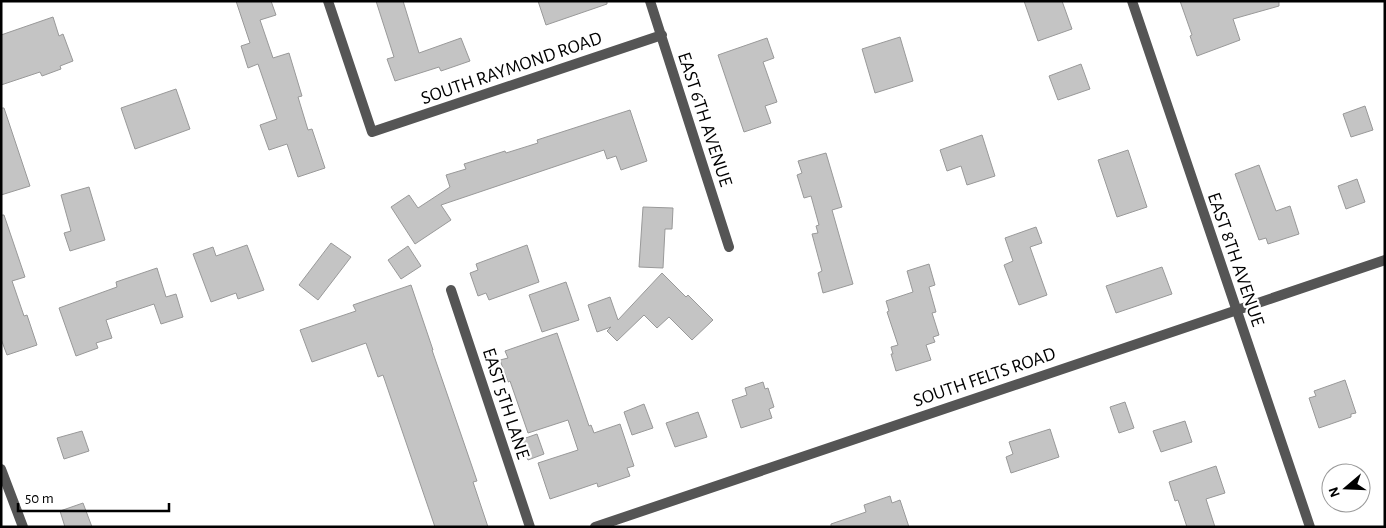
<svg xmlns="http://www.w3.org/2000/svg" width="1386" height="528" font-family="'Alegreya Sans',sans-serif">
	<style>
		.building { fill: #c4c4c4; stroke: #999 }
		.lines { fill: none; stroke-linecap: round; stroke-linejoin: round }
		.minor { stroke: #555; stroke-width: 10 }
		.tertiary { stroke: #555; stroke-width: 10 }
		.labels { text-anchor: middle; stroke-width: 4.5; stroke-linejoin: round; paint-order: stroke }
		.street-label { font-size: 19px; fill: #000; stroke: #fff }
	</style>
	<rect width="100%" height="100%" fill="#fff"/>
	<path class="building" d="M236,1H271L276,15L260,20L273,58L289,53L302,96L298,97L308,130L312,129L325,168L298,177L287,144L269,150L260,125L277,119L258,64L248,68L241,46L250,43Z
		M376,1H403L419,53L461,38L470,61L441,71L439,67L395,81L387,59L394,57Z
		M538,1H607V4L546,25Z
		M1024,1H1062L1072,29L1038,41Z
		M1180,1H1279V6L1233,19L1240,40L1197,56L1190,36L1192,35Z
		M53,17L59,36L63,34L73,61L60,66L61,69L42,76L40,72L1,85V35Z
		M900,37L913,81L875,93L862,49Z
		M767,38L774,58L763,62L777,102L765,106L771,123L744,132L718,55Z
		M1081,64L1090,89L1058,100L1049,76Z
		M176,89L190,129L135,149L121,108Z
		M1365,106L1373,130L1351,137L1343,114Z
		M1,108H4L30,186L1,195Z
		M630,110L647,161L621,170L616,156L607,159L604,150L441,205L451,220L415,244L391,207L409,195L418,208L450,187L446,175L466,169L464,164L505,151L506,153L538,143L537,140Z
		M982,135L995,176L967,185L961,166L947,171L940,150Z
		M1128,150L1147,207L1117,217L1098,160Z
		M826,153L842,207L832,210L853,284L823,293L818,273L822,271L812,234L818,233L816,226L819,225L811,196L804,198L797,175L802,173L798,161Z
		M1259,165L1276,211L1290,206L1299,234L1268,244L1266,238L1259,240L1235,174Z
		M1357,179L1365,202L1346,209L1338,186Z
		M89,187L105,240L70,251L64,233L71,231L61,195Z
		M643,207L673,208L672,229H665L663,268L639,267Z
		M1,215H4L25,277L12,281L24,316L27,315L37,345L7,355L1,339Z
		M1036,227L1042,243L1030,247L1047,295L1019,305L1004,265L1013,261L1005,238Z
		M331,243L351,257L318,300L299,285Z
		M247,245L264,290L238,299L236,293L211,302L193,254L213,247L216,256Z
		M527,245L539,282L489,300L486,293L478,296L470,273L478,270L476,264Z
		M408,246L421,266L401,279L388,260Z
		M929,264L935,285L929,287L936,312L932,313L939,335L933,337L935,342L926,345L931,360L896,371L891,354H893L891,347L898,345L887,312L889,311L886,301L913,292L907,271Z
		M1162,267L1172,294L1116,313L1106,286Z
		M157,268L166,297L176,294L183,317L161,324L154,304L106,320L112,338L96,343L98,348L76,356L59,308L117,287L116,282Z
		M662,273L686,297L688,295L713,320L692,340L669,317L657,328L644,315L617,341L607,331L611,327L597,332L588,305L610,297L618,320Z
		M566,282L579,320L542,332L529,295Z
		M411,285L433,350H432L477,481L473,482L488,527H435L383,375L378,377L366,343L312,362L300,330L356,311L353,305Z
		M557,333L589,426L591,425L594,433L620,424L634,466L627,468L630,476L598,487L597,483L550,499L538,463L578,450L568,420L528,433L510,381L508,382L500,360L508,358L505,351Z
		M1345,380L1356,413L1351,414V417L1319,428L1309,398L1316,396L1314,391Z
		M763,382L765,389L768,388L774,407L769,409L772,418L741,428L732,400L747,395L745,388Z
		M1125,402L1134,428L1119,433L1110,407Z
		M644,404L653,428L632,435L624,412Z
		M698,412L707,437L675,447L666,423Z
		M1185,421L1192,442L1161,452L1153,431Z
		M1050,429L1059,457L1011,473L1006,457L1013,454L1009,442Z
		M82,431L89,451L64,459L57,438Z
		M537,434L544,454L528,460L520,440Z
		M1216,466L1225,493L1206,499L1215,527H1187L1178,500L1175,501L1169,482Z
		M890,496L892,503L900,500L909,527H831V524L866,512L864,505Z
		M83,503L92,527H65L60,511Z"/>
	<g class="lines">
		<path class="minor" d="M328,1L372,132L662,35
			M650,1L729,247
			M451,290L530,527
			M595,527L1385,260"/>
		<path class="tertiary" d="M1132,1L1310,527
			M1,469L23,527"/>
	</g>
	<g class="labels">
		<g class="street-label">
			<text transform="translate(511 67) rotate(-19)" y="7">SOUTH RAYMOND ROAD</text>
			<text transform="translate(706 119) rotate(72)" y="7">EAST 6TH AVENUE</text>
			<text transform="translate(1237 259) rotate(71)" y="7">EAST 8TH AVENUE</text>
			<text transform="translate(984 376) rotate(-19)" y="7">SOUTH FELTS ROAD</text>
			<text transform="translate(507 403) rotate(72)" y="7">EAST 5TH LANE</text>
		</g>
	</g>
	<rect width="1386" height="528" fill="none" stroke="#000000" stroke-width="5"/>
	<g transform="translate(1346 488) rotate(251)"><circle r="24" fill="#ffffff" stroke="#999999"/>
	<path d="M0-4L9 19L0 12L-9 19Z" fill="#000000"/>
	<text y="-8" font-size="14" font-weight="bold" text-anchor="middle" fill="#000000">N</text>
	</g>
	<path d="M18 503v8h151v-8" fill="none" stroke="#000000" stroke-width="2.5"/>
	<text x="25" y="503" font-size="15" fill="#000000" stroke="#ffffff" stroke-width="4" paint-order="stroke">50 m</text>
</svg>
